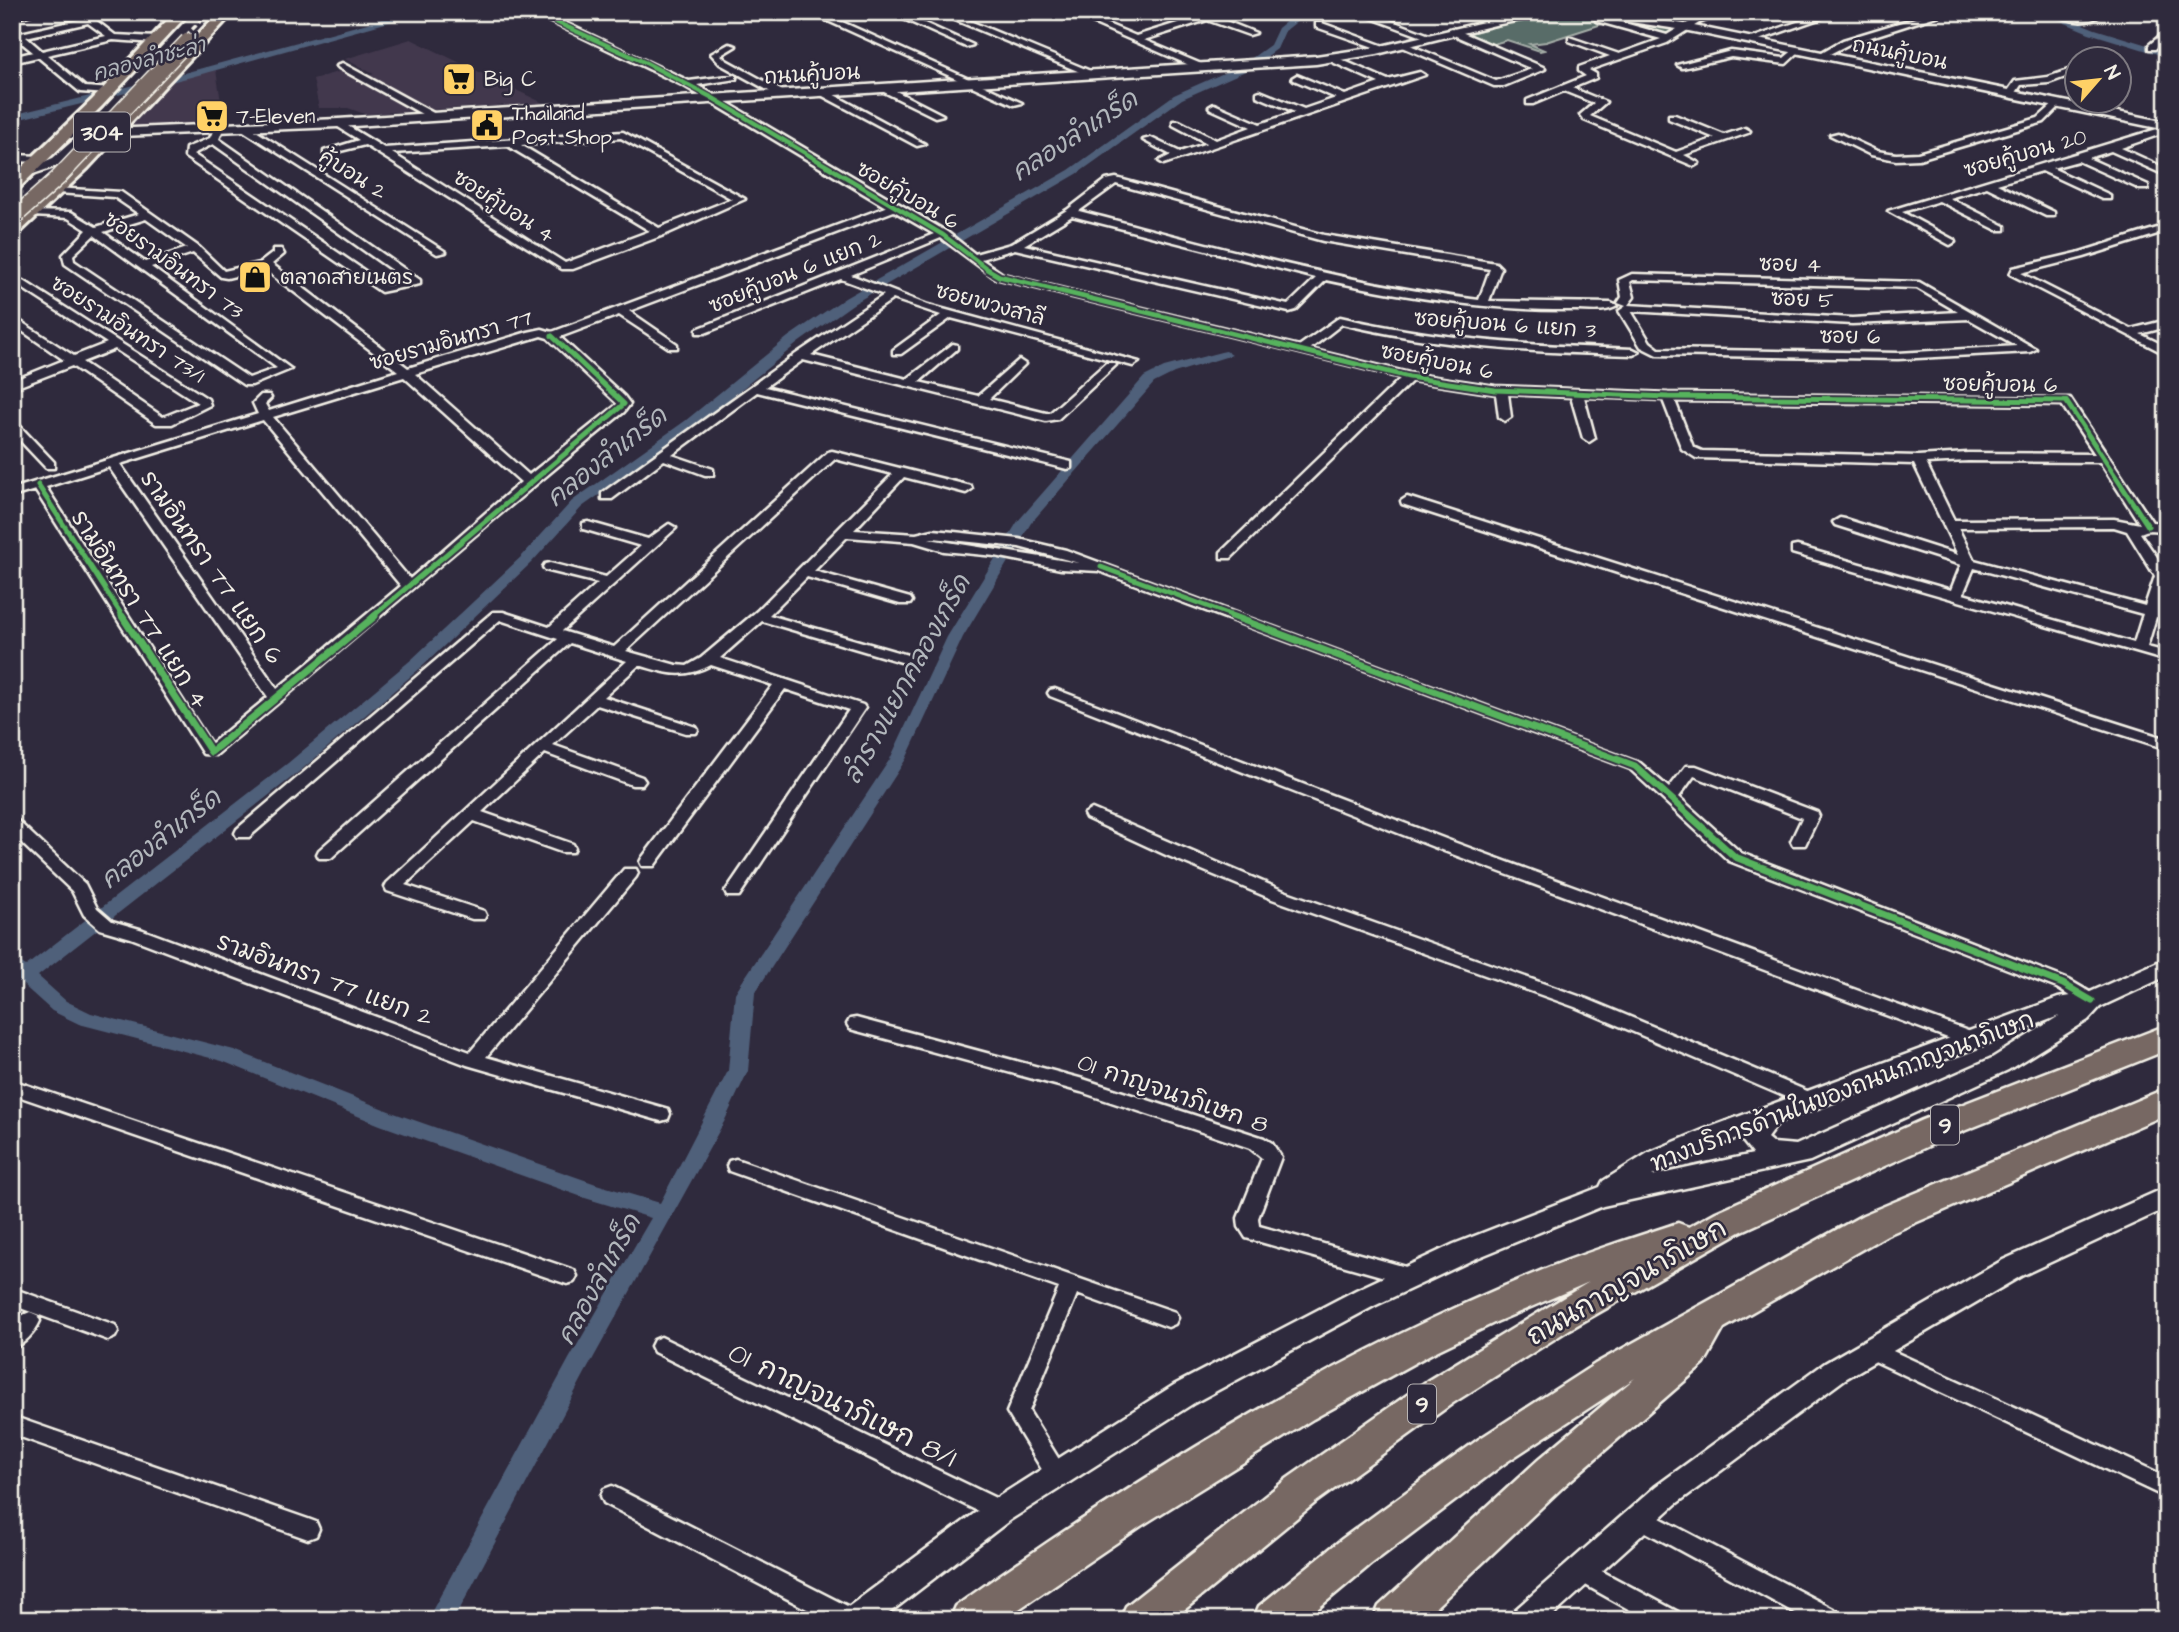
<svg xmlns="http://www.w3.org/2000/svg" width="2179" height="1632" font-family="'Architects Daughter','Playpen Sans Thai',sans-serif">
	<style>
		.built { fill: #43394e }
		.green { fill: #586c67; stroke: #a6aea8; stroke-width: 2 }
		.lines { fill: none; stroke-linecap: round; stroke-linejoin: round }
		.canal { fill: #50607a; fill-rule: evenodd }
		.building { fill: #735d74; stroke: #f4f1e8; stroke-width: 2 }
		.street-casing { stroke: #f4f1e8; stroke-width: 5 }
		.secondary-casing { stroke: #f4f1e8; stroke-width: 5 }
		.primary-casing { stroke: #f4f1e8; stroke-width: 6 }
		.highway-casing { stroke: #f4f1e8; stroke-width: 5 }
		.street { fill: #2f2a3d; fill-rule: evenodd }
		.secondary { fill: #2f2a3d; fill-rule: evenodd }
		.primary { fill: #776864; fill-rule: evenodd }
		.highway { fill: #776864; fill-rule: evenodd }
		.rail { stroke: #f4f1e8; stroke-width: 3.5; stroke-dasharray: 6 3.5; stroke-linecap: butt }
		.primary-bridge-casing { stroke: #f4f1e8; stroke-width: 18; stroke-linecap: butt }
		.primary-bridge { stroke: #776864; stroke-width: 15 }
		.cycleway-far2-casing { stroke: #2f2a3d; stroke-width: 7 }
		.cycleway-far1-casing { stroke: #2f2a3d; stroke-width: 9 }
		.cycleway-casing { stroke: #2f2a3d; stroke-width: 11 }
		.cycleway-far2 { stroke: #56b35d; stroke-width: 4.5 }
		.cycleway-far1 { stroke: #56b35d; stroke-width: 5 }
		.cycleway { stroke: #56b35d; stroke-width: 7 }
		.labels { text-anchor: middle; stroke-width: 5; stroke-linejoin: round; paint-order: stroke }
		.far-street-label { font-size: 21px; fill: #f4f1e8; stroke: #2f2a3d }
		.far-water-label { font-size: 21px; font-style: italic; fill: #b2b7bc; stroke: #2f2a3d }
		.far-poi-label { font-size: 21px; fill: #f4f1e8; stroke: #2f2a3d; text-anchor: start }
		.shield { fill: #2f2a3d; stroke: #b9b5b5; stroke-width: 2 }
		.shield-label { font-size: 23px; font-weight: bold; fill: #f4f1e8 }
		.street-label { font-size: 24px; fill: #f4f1e8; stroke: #2f2a3d }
		.water-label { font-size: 26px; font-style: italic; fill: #b2b7bc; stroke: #2f2a3d }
		.near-street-label { font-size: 28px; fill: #f4f1e8; stroke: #2f2a3d }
	</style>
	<rect width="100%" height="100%" fill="#2f2a3d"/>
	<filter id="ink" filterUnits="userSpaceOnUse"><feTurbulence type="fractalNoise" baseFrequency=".0143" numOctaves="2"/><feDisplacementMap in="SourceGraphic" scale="14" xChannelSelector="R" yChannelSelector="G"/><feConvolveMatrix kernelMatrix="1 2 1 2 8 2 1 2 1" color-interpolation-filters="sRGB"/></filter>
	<g filter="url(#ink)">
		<path class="built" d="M411,39L543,103L365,114L348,108H319L313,79L352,68L368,76L374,74L345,59Z
			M216,70L222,108L200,110L201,123L127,129L169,81Z"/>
		<path class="green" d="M1563,13L1565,16L1590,14L1682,28L1664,41L1613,24H1602L1546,42L1530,44L1544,50L1540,51L1507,40L1490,45L1463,35L1530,17Z"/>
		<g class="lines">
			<path class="canal" d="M408,12H425L191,77L12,121V115L184,73Z
				M1298,12H1309L1285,31L1277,49L1250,69L1182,99L1077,174L853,304L798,343L695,427L582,507L532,562L424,665L300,771L38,976L66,1001L91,1013L234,1050L394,1113L596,1184L660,1203L728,1071L735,993L738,988L890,759L947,637L1018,521L1144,377L1164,367L1221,352L1226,351L1232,355L1174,373L1154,383L1031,523L963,637L906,759L755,993L748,1071L724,1122L585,1373L454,1620H427L569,1359L651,1218L585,1198L380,1125L222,1061L79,1024L52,1011L12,975V957L26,966L288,763L412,659L522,556L572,501L685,421L788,337L845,298L1069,170L1174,95L1242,65L1270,45L1278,28Z
				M2039,12H2053L2095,29L2167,51V57L2089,33Z"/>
		</g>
		<path class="building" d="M222,108L224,121L201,122L200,110Z"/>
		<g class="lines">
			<g class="street-casing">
				<path id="street" d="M21,12H37L12,20V14Z
					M75,12H85L115,35L156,37L160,40L156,43L113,40L47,55L85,87L112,89V93L109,94L80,92L38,57L12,63V57L33,52L12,35V27L21,33L83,19ZM88,23L106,36L42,51L26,37Z
					M530,12H542L689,81L736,75V79L697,85L947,232L975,254L1011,244L1067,210L1106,180L1116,178L1324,235L1496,263L1501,268L1489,301L1611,303L1617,306C1607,313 1587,310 1575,310C1490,311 1409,298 1326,280L1296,310L1289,312L1015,249L981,259L1003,274L1299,346L1340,317C1437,340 1534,346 1633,349L1639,352L1633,355C1535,353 1438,347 1342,324L1310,349L1409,373L1495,386L1668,393L2070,398L2152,522L2167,523V531L2148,530L2140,533C2164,569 2172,566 2158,609L2167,612V620L2156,617L2147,647L2167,652V661L1792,553V547L1797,546L1951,590L1961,565L1835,525L1833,522L1840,518L1845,519L1958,555L1914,464L1696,458L1682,449L1663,400L1584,397L1595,438L1589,442L1583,438L1571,397L1508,394L1511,417L1505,421L1499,417L1496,394L1412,381L1231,558H1221V552L1401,378L995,278L941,238L851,275L928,305L1139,362L1133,366L951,318L901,354H893V350L941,315L893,299L811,355L907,379L953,344L957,345V349L919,382L978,396L1019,360L1025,364L1023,366L989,399L1046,413H1050L1106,363H1114L1116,365L1058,419L1046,421L803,360L765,387L1071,462V468L1067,469L757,392L672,455L713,469V475H705L664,460L612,499H602V493L796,354L884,295L841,279L705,333H697V329L934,234L894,211L629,311L677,344V348H669L619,315L560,337L624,396L630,404L624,412C486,523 353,641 216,755L203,754L35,490L12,497V489L258,414L253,403L261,395H269L271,398L265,404L269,411L398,371L264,269L227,278L221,277L193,253L151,267L291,369L252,385H244L65,264L63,255L87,230L68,218L33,216L29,215V211L71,212L96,227L139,214L114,197L58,193L53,190L54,188L121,192L199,247L224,271L260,263L273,253V249H281L284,254L272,264L408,368L528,332L542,329L552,332L886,207L686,87ZM1116,184L1323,241L1490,269L1479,300C1343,283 1211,245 1079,211ZM1072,216L1316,278L1288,305L1024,245ZM146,219L187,248L145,262L103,232ZM94,235L277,368L249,378L74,261L73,255ZM541,336L548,338L618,404L529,475L415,374ZM404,377L521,482L410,579L273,417ZM1675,401L2062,405L2095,454L1968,453L1918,456L1702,451L1693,447ZM263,420L401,586L277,689L120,464ZM1968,461L2100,462L2140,524L2114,519L1954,520L1926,463ZM109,467L268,697L211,744L46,487ZM2114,527L2127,531L2155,576L2145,606L1974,560L1958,528ZM1974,568L2143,614L2134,643L1963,594Z
					M808,12H820L1022,103L1014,105Z
					M888,12H900L973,45L966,47Z
					M936,12H948L1100,75L1092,77Z
					M1067,12H1079L1136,36L1203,15L1228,12L1216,17L1256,33L1249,35L1207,20L1144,40L1206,66V70L1203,71Z
					M1355,12H1368L1435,37L1428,39Z
					M1594,12H1602L1603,17L1667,35C1687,23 1704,12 1728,12L1699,23L1667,43L1589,70L1596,74V78L1572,88L1606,102L1590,116L1676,152L1715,138L1669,119V115H1675L1724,135L1745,128L1750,131L1748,133L1684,155L1699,163L1694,166L1584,120L1580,115L1594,103L1564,91L1533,104H1527V100L1586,76L1579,71V67L1610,56L1569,41V37L1619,54L1661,39L1596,21Z
					M1652,12H1661L1652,23H1646L1645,21Z
					M1826,12H1839L1753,42L1746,40Z
					M1935,12H1949L1849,44L1822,58L1815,56L1843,40Z
					M2053,12L2085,17L2095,12H2105C2089,26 2069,23 2053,12Z
					M1316,23H1322L1392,49L1385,51L1316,27Z
					M1452,28L1543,67L1545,69L1504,86H1494L1398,45L1405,43L1496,81L1532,69L1449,33V29Z
					M2167,30V38L2155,49H2149V45Z
					M729,44L736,46L721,55L726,60L786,93V97H780L720,64L711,54Z
					M1796,48L1800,51L1786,64L1731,57L1682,68L1677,65L1731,51L1784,58Z
					M1333,56L1388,80L1420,72L1425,75L1164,164L1159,161L1171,155L1143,140L1151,138L1180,152L1207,143L1173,125V121H1179L1216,140L1251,127L1211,109L1209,107L1214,104L1260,124L1295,112L1257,96V92L1260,91L1304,109L1336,98L1294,80L1292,78L1297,75L1345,95L1379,83L1330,61V57Z
					M342,63L437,115L439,117L431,119L339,68L337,66Z
					M2068,70L2073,73L2071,75L2049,83L2021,85L2013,97L2005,95L2015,81L2048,77Z
					M882,87H888L943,115L935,117L882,91Z
					M821,91H827L925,144L917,146L821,95Z
					M2057,101L2062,104L2044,122L1919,159L1896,160L1871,155L1830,135L1838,133L1877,151L1896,154L1918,153L2038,118Z
					M338,120L384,148L623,132L745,199L664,235L573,269H562L365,145L324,155V151L359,140L335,125V121ZM621,138L732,199L659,228L521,145ZM508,146L650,231L565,263L392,153Z
					M242,126H248L446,252L437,254L242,130Z
					M2167,126V132L2121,148L2167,169V176L2111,151L2088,158L2148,185V189H2140L2078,161L2052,168L2110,195V199H2102L2042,171L1997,184L2054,212V216H2046L1987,187L1949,198L2005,226V230H1997L1939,201L1902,212L1954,240L1955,242L1950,245L1888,211Z
					M215,127L223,129L219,139L420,280V284L381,292L185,157L186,148L210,138ZM213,144L407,281L387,286L193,154Z
					M12,155L42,156L47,159L42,162L12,161Z
					M2167,225V231L2084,257L2021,273L2131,329L2167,320V327L2140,334L2167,347V355L2010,274L2013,268L2077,253Z
					M1632,274L1919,282L2036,349L2030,352L1898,359L1657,355L1641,347L1619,311L1626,306L1618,303L1622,297L1619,280ZM1633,280L1917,288L1958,312L1852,318L1628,305L1634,297L1630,282ZM1631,311L1852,324L1969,319L2017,346L1898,353L1659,349L1650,342Z
					M24,281L208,399L210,405L172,424H156L72,366L12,389V381L64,360L12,324V316L74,356L107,343L22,288L12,290V284ZM115,349L198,403L163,417L82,362Z
					M12,421L16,422L54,462V468H46L12,432Z
					M832,451L971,486L972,489L966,493L904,477L854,530L916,534L933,530L954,532L1019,539L1066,550L1640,763L1669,788L1686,766H1696L1817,812L1819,816L1805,845H1793L1791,841L1802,818L1694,776L1679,797L1741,853L2069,980L2098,997L2101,1001L2098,1005C2084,1009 2069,995 2057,988L1729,861L1630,769L1099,571L1061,569L995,556L944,551L914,542L847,537L814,571L910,598L912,601L910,604H900L807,577L769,615L918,658L920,661L918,664H908L762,621L720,658L863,705L865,708L739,896H727L725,892L849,710L785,689L654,866H642L640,862L642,858L773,685L711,665C684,679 668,674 639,665L604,697L696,727L698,730L696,733H686L597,705L553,745L642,777L645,781L642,785H632L545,753L482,812L573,844L575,848L573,852H561L474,821L405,885L484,911L486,915L484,919H472L387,891L385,887L387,883L627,661L570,643L331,858H319L317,854L319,850L558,639L500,620L249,837H237L235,833L237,829L493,612H503L549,627L598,583L545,570L543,567L545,564L550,563L606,577L641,546L583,529V523L588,522L648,539L669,524L676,528L562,631L614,647L828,452ZM835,459L893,474L757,611L701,658L687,666L676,665L626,651ZM933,538L1019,547L1079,563L929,539Z
					M1407,497L2167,739V749L1402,504L1401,501Z
					M1055,689L1456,843L1976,1034L1979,1039L1976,1044H1964L1444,851L1050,696L1048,693L1050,690Z
					M1092,809L1284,891L1587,999L1819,1096L1822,1101L1819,1106L1813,1108L1807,1106L1575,1007L1272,899L1166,855L1086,818L1084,814Z
					M12,820L18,821L85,884L97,908L112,921L143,930L470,1052L624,869H636L638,873L636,877L486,1057L668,1109L670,1114L668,1119L661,1121L467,1065L131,938L100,929L84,915L72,891L12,834Z
					M856,1018L1083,1079L1264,1138L1272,1143L1281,1157L1258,1218L1259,1226L1413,1269L1420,1271L1423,1277L1420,1283L1413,1285L1246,1238L1239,1227L1238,1218L1262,1158L1250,1148L1081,1092L850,1029L847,1024L850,1019Z
					M12,1080L574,1270L577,1276L574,1282L567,1284L12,1094Z
					M736,1159L1175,1312L1178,1318L1175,1324L1168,1327L1077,1294L1029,1411L1068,1474L1065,1481L1057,1484L1049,1481L1007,1412L1059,1288L729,1171L727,1166L729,1161Z
					M12,1288L115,1325L118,1331L115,1337L108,1340L12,1305Z
					M30,1312L37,1315L40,1321C35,1332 24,1345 12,1349V1326L23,1315Z
					M661,1337L1008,1504L1011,1511L1008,1518L1000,1521L992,1518L654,1352L651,1346L654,1340Z
					M1871,1341L2167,1477V1498L1864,1356L1861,1350L1864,1344Z
					M12,1416L308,1519L316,1522L319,1529L316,1536L308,1539L12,1434Z
					M612,1486L859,1612L862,1620H828L604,1503L601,1496L604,1489Z
					M1641,1508L1839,1612L1842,1620H1808L1633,1525L1630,1518L1633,1511Z
					M1581,1560L1678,1612L1681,1620H1648L1573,1578L1570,1571L1573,1564Z"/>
			</g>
			<g class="secondary-casing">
				<path id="secondary" d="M1526,12H1562L1495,25L1377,54L1316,64L338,127L98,137L90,140L63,164L27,176L20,172L53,158L76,138H60V132L65,131L338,119L1316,56L1377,47Z
					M1578,12H1609L1684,24L2167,122V130L1684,30L1584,15Z
					M2167,958V976L2100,1007L2088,1020L2008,1070L1810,1161L1603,1206L1472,1260L1374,1306L1194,1403L1010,1520L880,1620H840L844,1610L990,1502L1174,1385L1356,1290L1454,1244L1600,1187L1603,1181L1648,1153L1705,1129L2058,998L2088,993ZM2059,1016L1992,1058L1796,1145L1773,1143L1767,1138L1778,1123ZM1742,1136L1741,1139L1753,1154L1652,1176L1666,1167Z
					M2167,1187V1208L2021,1276L1845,1379L1676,1504L1548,1620H1511L1515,1610L1656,1486L1825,1363L2003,1260Z"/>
			</g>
			<g class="primary-casing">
				<path id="primary" d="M175,12H190L102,106L18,189L12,191V177L92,100Z
					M219,12H234L88,168L18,234L12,236V222L78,162Z"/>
			</g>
			<g class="highway-casing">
				<path id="highway" d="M2167,1025V1050L1946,1138L1740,1232L1570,1329L1453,1403L1316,1502L1172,1620H1120L1126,1606L1288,1478L1427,1381L1589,1282L1496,1322L1434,1352L1313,1419L1141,1526L1003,1620H950L956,1606C1136,1478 1328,1358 1533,1274C1580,1254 1629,1239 1678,1223L1689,1227L1716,1212L1922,1120Z
					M2167,1088V1114L1887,1235L1724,1328L1704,1364L1566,1484L1422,1620H1373L1379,1606L1538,1460L1635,1378L1505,1463L1370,1565L1304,1620H1253L1259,1606L1342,1539L1479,1439L1595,1364L1863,1215Z"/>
			</g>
			<use href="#street" class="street"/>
			<use href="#secondary" class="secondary"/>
			<use href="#primary" class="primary"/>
			<use href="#highway" class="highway"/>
			<path class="rail" d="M12,212L60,167L209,12"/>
			<g class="primary-bridge-casing">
				<path id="primary-bridge" d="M12,219L58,178L188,41"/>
			</g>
			<use href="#primary-bridge" class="primary-bridge"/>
			<g class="cycleway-far2-casing">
				<path id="cycleway-far2" d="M534,12L646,63L711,97L943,235L990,271"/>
			</g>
			<g class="cycleway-far1-casing">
				<path id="cycleway-far1" d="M987,269L999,276L1409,377L1495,390L1668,397L2066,401L2148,526
					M38,485L123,617
					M1101,567L1236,617
					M372,617L624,404L552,336"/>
			</g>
			<g class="cycleway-casing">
				<path id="cycleway" d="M122,616L211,752L375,616
					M1232,616L1635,766L1735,857L2063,984L2092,1001"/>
			</g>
			<use href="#cycleway-far2" class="cycleway-far2"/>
			<use href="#cycleway-far1" class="cycleway-far1"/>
			<use href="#cycleway" class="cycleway"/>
		</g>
	</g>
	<defs>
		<g id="supermarket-square" transform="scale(1.75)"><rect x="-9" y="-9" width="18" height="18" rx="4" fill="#ffd166" stroke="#2f2a3d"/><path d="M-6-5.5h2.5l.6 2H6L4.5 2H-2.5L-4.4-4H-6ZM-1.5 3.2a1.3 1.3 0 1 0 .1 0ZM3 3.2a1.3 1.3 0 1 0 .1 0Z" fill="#111"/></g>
		<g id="civic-square" transform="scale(1.75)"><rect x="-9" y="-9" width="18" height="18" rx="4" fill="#ffd166" stroke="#2f2a3d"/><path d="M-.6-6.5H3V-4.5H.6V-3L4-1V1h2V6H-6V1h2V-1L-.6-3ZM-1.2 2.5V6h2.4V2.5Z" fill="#111"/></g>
		<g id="shop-square" transform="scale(1.75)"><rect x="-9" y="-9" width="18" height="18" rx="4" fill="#ffd166" stroke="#2f2a3d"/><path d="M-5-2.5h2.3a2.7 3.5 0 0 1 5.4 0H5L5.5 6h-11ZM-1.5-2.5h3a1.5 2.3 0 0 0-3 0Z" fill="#111"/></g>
	</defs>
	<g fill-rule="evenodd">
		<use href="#supermarket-square" x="459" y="79"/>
		<use href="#supermarket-square" x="212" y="116"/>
		<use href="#civic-square" x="487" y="125"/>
		<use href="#shop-square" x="255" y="277"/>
	</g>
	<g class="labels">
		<g class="far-street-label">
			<text transform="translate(1900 53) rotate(11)" y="7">ถนนคู้บอน</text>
			<text transform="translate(812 74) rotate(-3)" y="7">ถนนคู้บอน</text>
			<text transform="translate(2025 153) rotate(-16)" y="7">ซอยคู้บอน 20</text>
			<text transform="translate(353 174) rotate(32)" y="7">คู้บอน 2</text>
			<text transform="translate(908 195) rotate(30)" y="7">ซอยคู้บอน 6</text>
			<text transform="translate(504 206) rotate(33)" y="7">ซอยคู้บอน 4</text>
			<text transform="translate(1790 264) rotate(2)" y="7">ซอย 4</text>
			<text transform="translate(174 265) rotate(36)" y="7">ซอยรามอินทรา 73</text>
			<text transform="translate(795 272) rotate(-22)" y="7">ซอยคู้บอน 6 แยก 2</text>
			<text transform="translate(1802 299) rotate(3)" y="7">ซอย 5</text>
			<text transform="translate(990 304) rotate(15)" y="7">ซอยพวงสาลี</text>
			<text transform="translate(1505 324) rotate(4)" y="7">ซอยคู้บอน 6 แยก 3</text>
			<text transform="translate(128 329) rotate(33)" y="7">ซอยรามอินทรา 73/1</text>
			<text transform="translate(1850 336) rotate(1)" y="7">ซอย 6</text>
			<text transform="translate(451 340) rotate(-16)" y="7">ซอยรามอินทรา 77</text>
			<text transform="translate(1437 361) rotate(11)" y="7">ซอยคู้บอน 6</text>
			<text transform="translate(2000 384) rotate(1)" y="7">ซอยคู้บอน 6</text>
		</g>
		<g class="far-water-label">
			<text transform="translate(149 59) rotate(-15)" y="7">คลองลำชะล่า</text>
		</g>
		<g class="far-poi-label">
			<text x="484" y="86">Big C</text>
			<text x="512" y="120">Thailand<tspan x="512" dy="24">Post Shop</tspan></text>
			<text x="236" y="123">7-Eleven</text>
			<text x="280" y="284">ตลาดสายเนตร</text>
		</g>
		<g class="shield">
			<rect x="74" y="112.5" width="56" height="39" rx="5"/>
			<rect x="1931" y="1105.5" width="28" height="39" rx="5"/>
			<rect x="1408" y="1384.5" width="28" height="39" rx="5"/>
		</g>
		<g class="shield-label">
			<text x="102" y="140">304</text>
			<text x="1945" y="1133">9</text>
			<text x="1422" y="1412">9</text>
		</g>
		<g class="street-label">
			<text transform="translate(212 567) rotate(55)" y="8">รามอินทรา 77 แยก 6</text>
			<text transform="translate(140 609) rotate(57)" y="8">รามอินทรา 77 แยก 4</text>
			<text transform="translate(325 979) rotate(20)" y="8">รามอินทรา 77 แยก 2</text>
			<text transform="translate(1842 1091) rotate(-21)" y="8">ทางบริการด้านในของถนนกาญจนาภิเษก</text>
			<text transform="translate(1173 1093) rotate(19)" y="8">01 กาญจนาภิเษก 8</text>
		</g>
		<g class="water-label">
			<text transform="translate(1074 135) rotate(-33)" y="9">คลองลำเกร็ด</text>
			<text transform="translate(606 456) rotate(-38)" y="9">คลองลำเกร็ด</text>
			<text transform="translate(906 679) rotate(-61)" y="9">ลำรางแยกคลองเกร็ด</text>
			<text transform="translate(160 838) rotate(-38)" y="9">คลองลำเกร็ด</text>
			<text transform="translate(598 1279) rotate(-61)" y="9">คลองลำเกร็ด</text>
		</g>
		<g class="near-street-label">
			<text transform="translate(1626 1281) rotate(-30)" y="10">ถนนกาญจนาภิเษก</text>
			<text transform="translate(843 1404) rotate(26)" y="10">01 กาญจนาภิเษก 8/1</text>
		</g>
	</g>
	<rect width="2179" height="1632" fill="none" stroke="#2f2a3d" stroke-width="42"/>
	<rect x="21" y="21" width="2137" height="1590" fill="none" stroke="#f4f1e8" stroke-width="2.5" filter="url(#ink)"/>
	<g transform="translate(2098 80) rotate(62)"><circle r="33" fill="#2f2a3d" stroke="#7e7a81" stroke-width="2"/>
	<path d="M0-5L12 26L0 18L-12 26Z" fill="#ffd166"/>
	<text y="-10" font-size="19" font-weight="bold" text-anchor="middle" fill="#f4f1e8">N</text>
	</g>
</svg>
